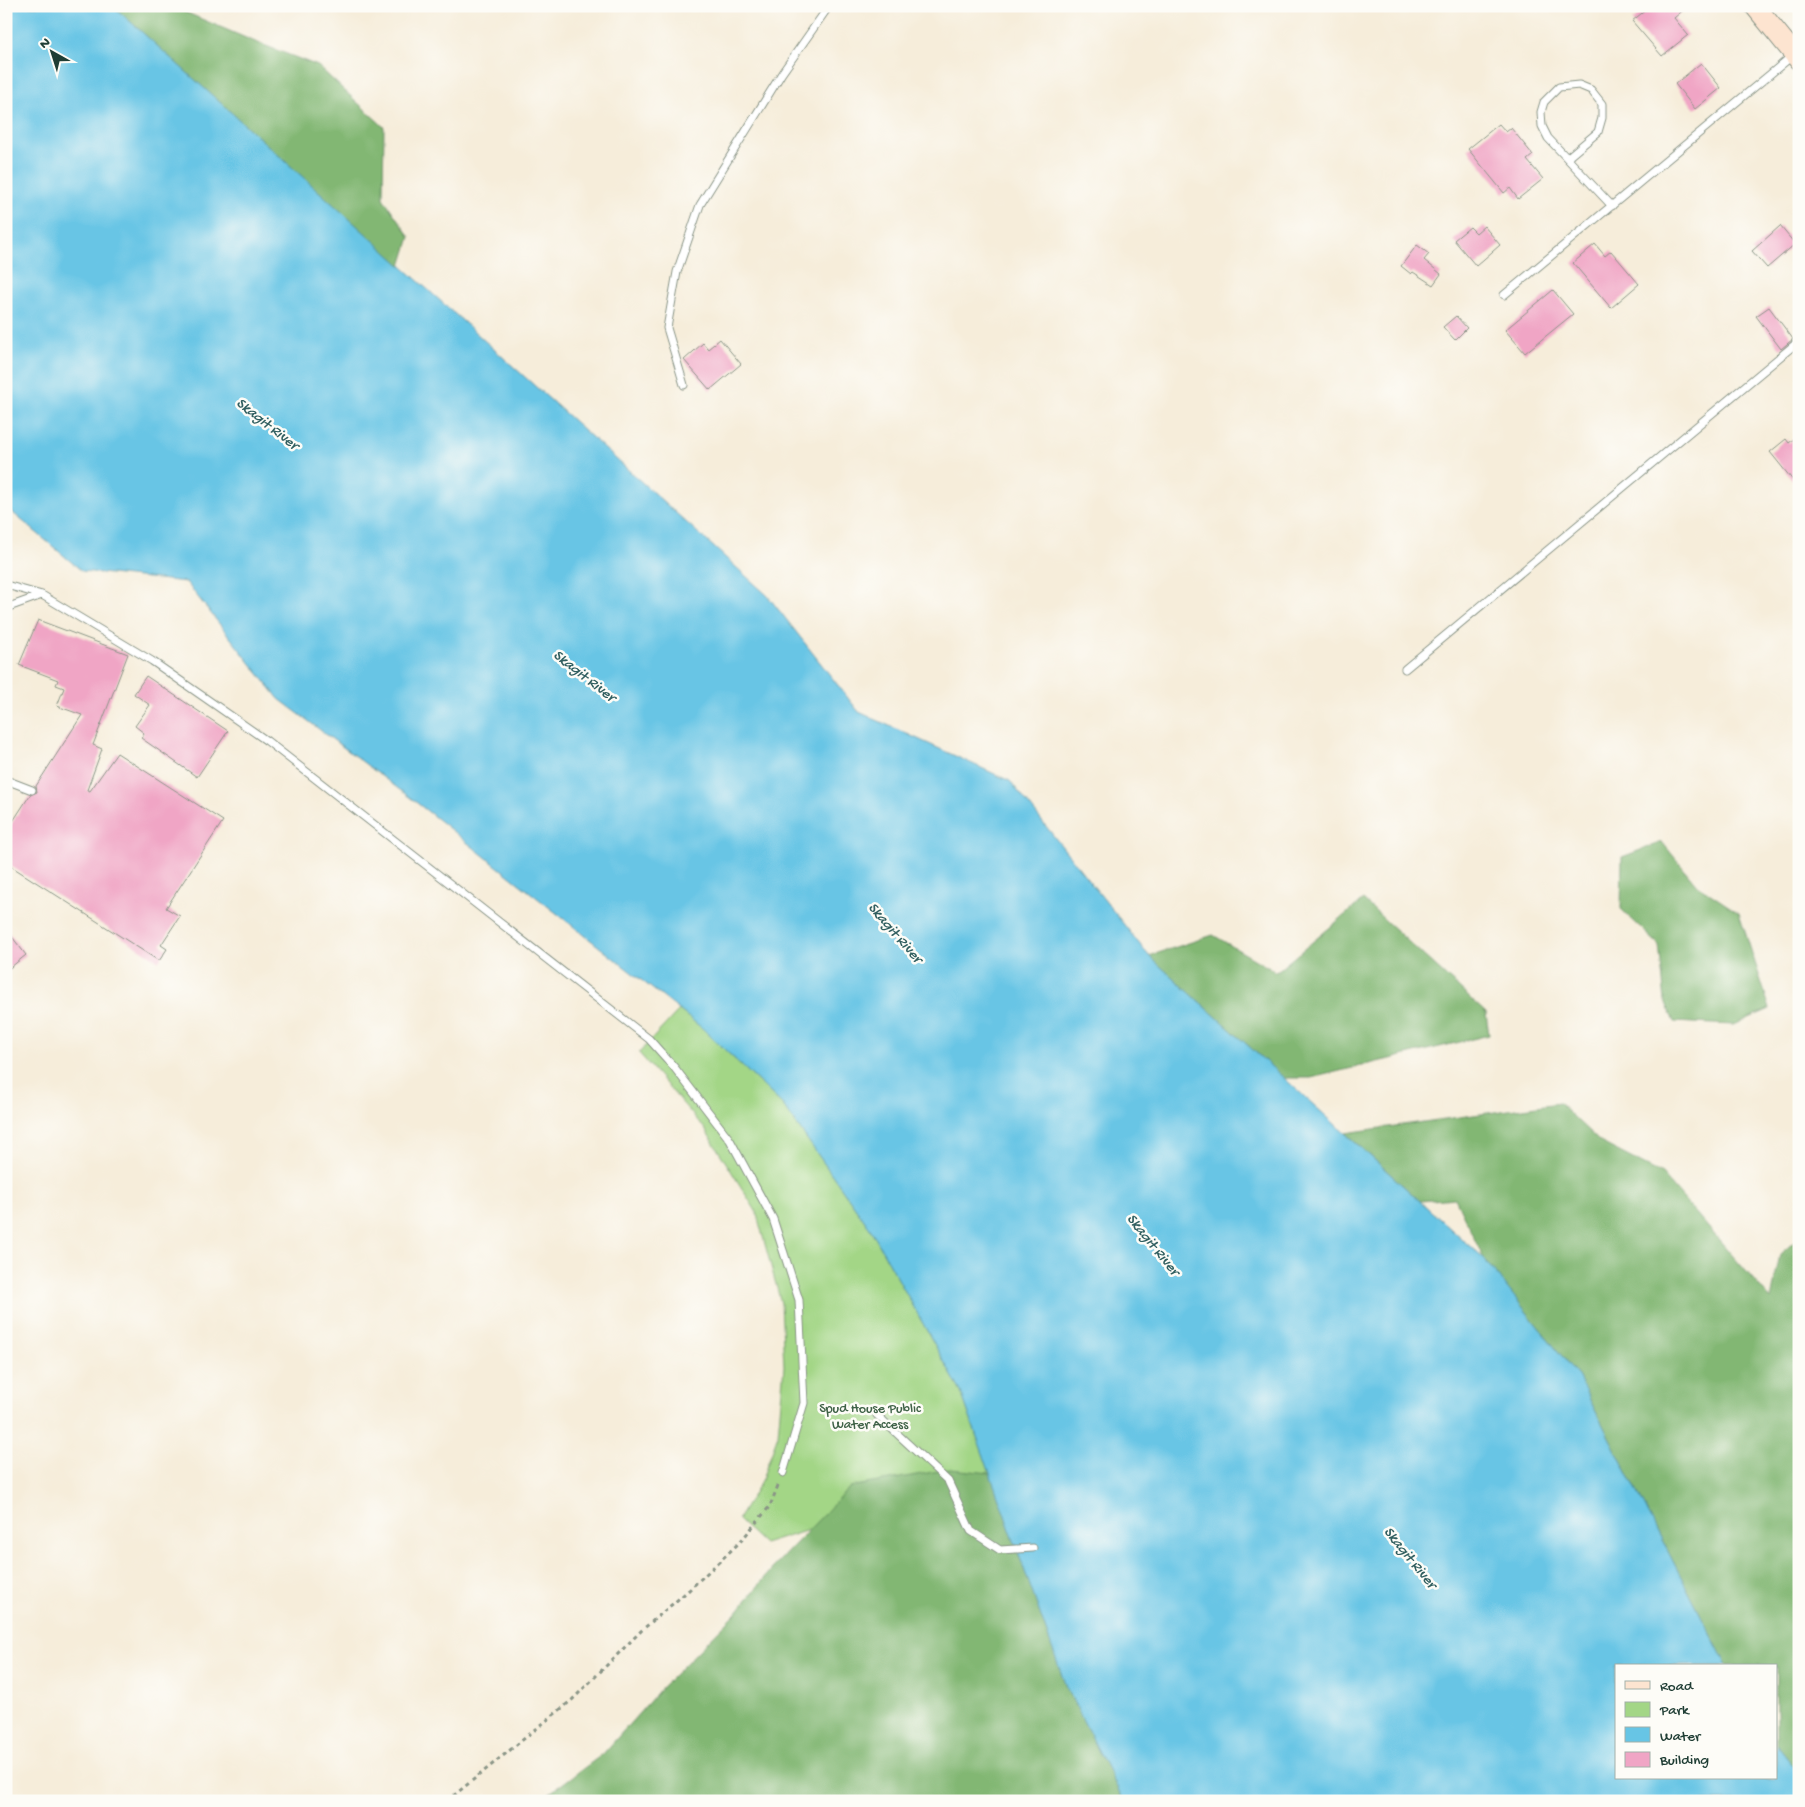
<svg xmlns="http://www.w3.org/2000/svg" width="1805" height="1807" font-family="'Gochi Hand',sans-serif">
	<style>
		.green { fill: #a3d686; stroke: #618a5d }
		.forest { fill: #82b773; stroke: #507a54 }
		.water { fill: #67c5e5; stroke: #43818c }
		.building { fill: #f0a5c5 }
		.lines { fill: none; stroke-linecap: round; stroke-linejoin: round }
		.lane-casing { stroke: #8a9587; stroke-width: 9 }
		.secondary-casing { stroke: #8a9587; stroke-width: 22 }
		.path { stroke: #8a9587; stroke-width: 3; stroke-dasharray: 4 4; stroke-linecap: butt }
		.lane { stroke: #fff; stroke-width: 7 }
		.secondary { stroke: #fde4d0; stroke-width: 20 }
		.labels { text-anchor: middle; stroke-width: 5; stroke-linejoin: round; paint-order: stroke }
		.park-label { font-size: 14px; fill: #406348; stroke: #fdfcf7 }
		.water-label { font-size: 15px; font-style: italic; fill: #315f60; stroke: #fdfcf7 }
	</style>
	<rect width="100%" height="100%" fill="#fdfcf7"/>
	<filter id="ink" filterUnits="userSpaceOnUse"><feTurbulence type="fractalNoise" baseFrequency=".02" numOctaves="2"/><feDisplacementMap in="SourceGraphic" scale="10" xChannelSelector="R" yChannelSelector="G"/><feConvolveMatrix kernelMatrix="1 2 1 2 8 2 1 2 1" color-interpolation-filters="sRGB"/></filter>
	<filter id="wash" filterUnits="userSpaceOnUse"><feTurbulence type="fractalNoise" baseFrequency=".0096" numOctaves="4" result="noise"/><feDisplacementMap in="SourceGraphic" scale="20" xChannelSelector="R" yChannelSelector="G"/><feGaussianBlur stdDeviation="1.12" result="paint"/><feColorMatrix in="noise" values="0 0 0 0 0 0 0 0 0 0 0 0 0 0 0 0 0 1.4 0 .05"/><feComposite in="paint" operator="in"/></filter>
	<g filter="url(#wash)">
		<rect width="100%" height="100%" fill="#f6edda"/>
		<path class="green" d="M679,1010L702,1028L783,1105L871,1230L961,1392L990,1473L764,1544L738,1520L762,1479L778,1435L784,1366L781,1303L756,1211L705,1129L639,1053Z"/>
		<path class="forest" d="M113,6H171L253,41L318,66L384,127L383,198L410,237L401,266Z
			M1662,842L1697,885L1739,913L1770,1009L1733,1025L1674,1022L1665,1001L1659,945L1621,909L1622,857Z
			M1363,900L1486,1013L1489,1035L1311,1078H1284L1149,956L1213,935L1276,972Z
			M1559,1103L1600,1142L1662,1174L1771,1300L1780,1254L1799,1238V1773L1776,1744V1666H1727L1577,1375L1484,1259L1455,1198L1420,1201L1345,1133Z
			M950,1469L990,1473L1066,1687L1124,1801H539L603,1754L664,1685L735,1614L778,1562L850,1487Z"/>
		<path class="water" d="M6,6H113L767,595L859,712L1010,781L1149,956L1484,1259L1577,1375L1727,1666H1616V1778H1776V1744L1799,1773V1801H1124L1066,1687L961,1392L871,1230L783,1105L702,1028L412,799L279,699L186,582L82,571L6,507Z"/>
		<g id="blocks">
			<path class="building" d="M1651,6H1688L1674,18L1688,35L1662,56L1632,21Z
				M1701,63L1721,88L1695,109L1675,84Z
				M1499,124L1506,132L1511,128L1533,155L1527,160L1543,179L1518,199L1510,188L1504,193L1468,149Z
				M1484,226L1500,245L1476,266L1454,240L1470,227L1476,233Z
				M1780,226L1795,244L1767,268L1752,251Z
				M1595,244L1605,256L1611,251L1639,284L1611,308L1573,263Z
				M1417,245L1429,254L1424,260L1441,274L1433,285L1413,272L1411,274L1401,266Z
				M1553,290L1573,314L1525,353L1505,330Z
				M1769,307L1793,339L1781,349L1756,316Z
				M1456,316L1467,328L1455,340L1443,327Z
				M720,339L741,364L710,390L684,360L703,343L708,349Z
				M1799,435V488L1770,452L1786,439L1789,443Z
				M38,620L128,654L93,745L102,749L87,790L90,791L117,753L223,821L166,908L180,916L161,945L167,949L159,961L6,863V832L30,795L37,792L36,786L82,715L57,706L64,688L56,685L58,680L19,665Z
				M146,676L228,731L197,777L141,738L144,733L135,726L150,705L134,694Z
				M6,929L26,955L6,971Z"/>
		</g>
	</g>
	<g filter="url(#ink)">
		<use href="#blocks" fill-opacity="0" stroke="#8a9587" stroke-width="1"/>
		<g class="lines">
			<g class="lane-casing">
				<path id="lane" d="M1567,158L1598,132L1602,118V104L1591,90L1579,85L1559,87L1544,102L1541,112L1542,126L1548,138L1612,206
					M1504,295L1792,56
					M684,385L667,328L677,272L700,205L782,73L829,6
					M6,585L42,595
					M6,608L42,595L152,661L267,741L649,1039L674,1067L730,1140L773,1219L799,1300L804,1403L783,1473
					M1405,669L1799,341
					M6,780L32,790
					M877,1415L948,1481L971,1531L1000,1550L1033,1548"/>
			</g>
			<g class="secondary-casing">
				<path id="secondary" d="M1755,6L1799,60"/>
			</g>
			<path class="path" d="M447,1801L572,1700L642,1630L689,1590L740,1542L770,1506L779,1483"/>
			<use href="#lane" class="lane"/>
			<use href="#secondary" class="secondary"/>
		</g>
	</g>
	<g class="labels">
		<g class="park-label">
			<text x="870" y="1412">Spud House Public<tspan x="870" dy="16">Water Access</tspan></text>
		</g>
		<g class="water-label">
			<text transform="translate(268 423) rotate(38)" y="5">Skagit River</text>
			<text transform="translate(585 675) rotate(38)" y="5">Skagit River</text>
			<text transform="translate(896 932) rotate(49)" y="5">Skagit River</text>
			<text transform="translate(1154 1244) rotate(51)" y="5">Skagit River</text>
			<text transform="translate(1411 1557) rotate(51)" y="5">Skagit River</text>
		</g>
	</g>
	<rect width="1805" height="1807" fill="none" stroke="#fdfcf7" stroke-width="25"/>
	<rect x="1615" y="1664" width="162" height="115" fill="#fdfcf7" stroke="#a4b0a9"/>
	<rect x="1625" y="1681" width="25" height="8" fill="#fde4d0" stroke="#a4b0a9"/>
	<text x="1660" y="1690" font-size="15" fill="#1f3d34">Road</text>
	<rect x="1625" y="1702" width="25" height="15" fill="#a3d686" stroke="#a4b0a9"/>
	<text x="1660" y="1714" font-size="15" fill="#1f3d34">Park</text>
	<rect x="1625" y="1727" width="25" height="15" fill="#67c5e5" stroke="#a4b0a9"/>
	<text x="1660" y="1740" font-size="15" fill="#1f3d34">Water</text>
	<rect x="1625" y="1752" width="25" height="15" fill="#f0a5c5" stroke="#a4b0a9"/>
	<text x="1660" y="1764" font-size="15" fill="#1f3d34">Building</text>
	<g transform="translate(52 52) rotate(321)" stroke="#fdfcf7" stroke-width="4" paint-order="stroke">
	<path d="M0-4L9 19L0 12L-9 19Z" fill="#1f3d34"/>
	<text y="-8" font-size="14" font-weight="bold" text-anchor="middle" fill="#1f3d34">N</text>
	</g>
</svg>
